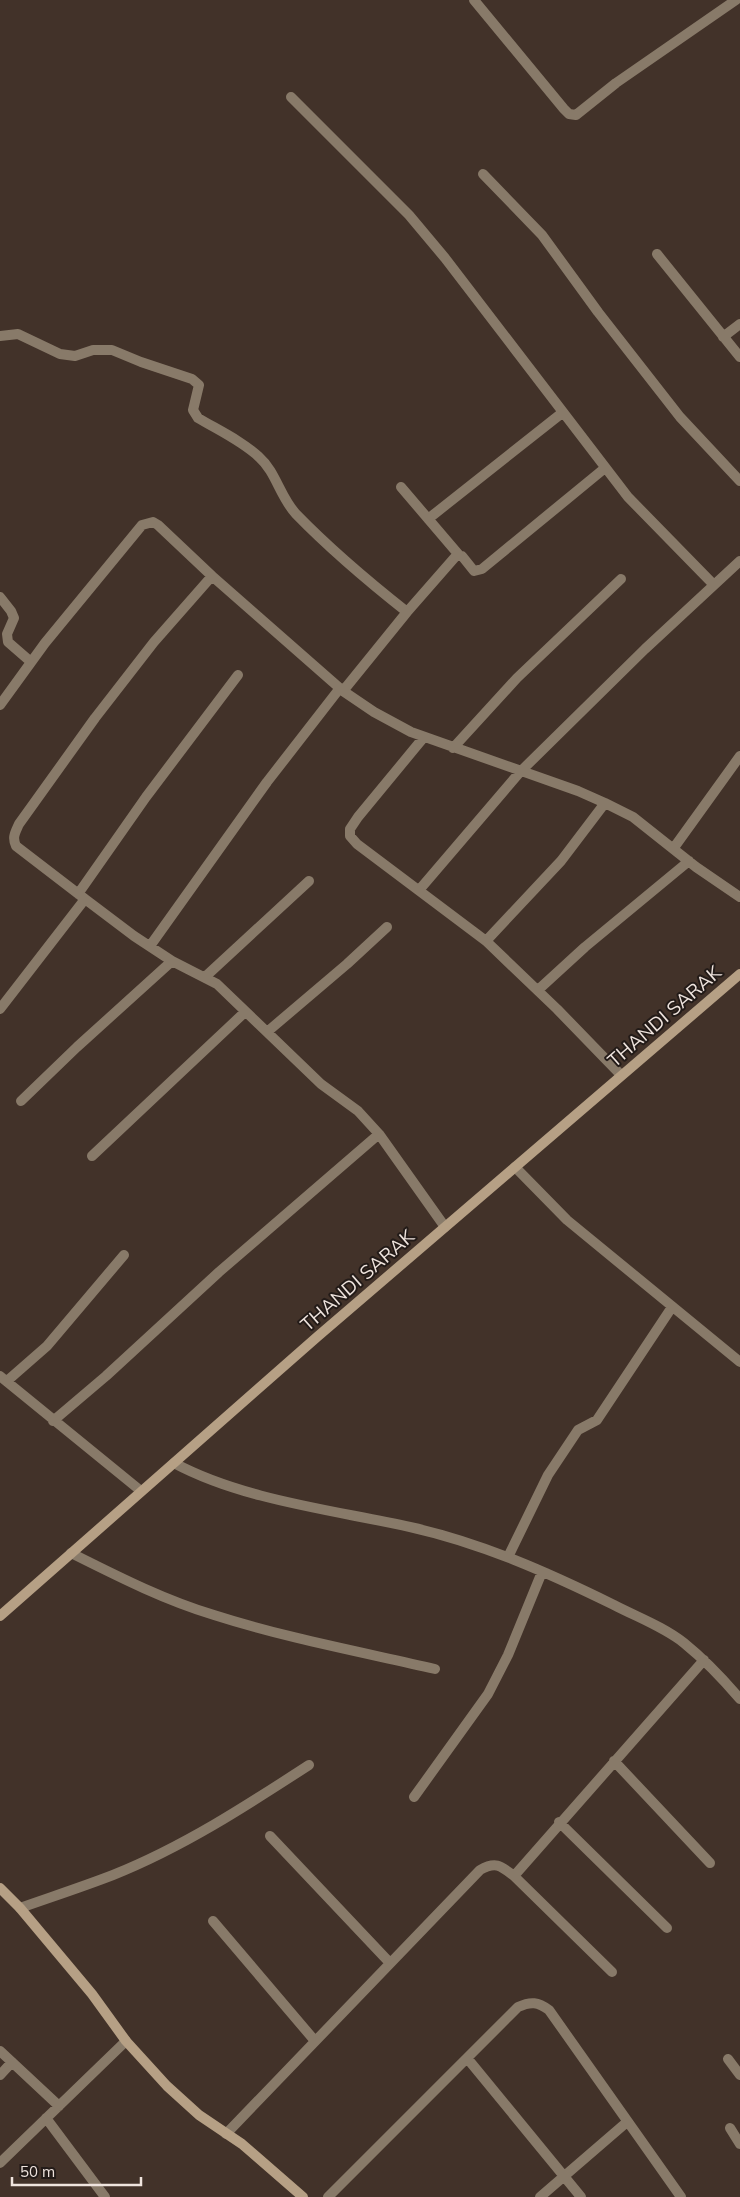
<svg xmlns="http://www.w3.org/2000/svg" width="740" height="2197" font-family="Mulish,sans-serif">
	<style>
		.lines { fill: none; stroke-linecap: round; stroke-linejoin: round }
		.street { stroke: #887a69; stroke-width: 10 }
		.secondary { stroke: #b6a085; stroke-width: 10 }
		.labels { text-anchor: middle; stroke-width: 4; stroke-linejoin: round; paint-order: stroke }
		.street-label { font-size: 19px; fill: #efe4de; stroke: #231b18 }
	</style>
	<rect width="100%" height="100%" fill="#423229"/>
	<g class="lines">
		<path class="street" d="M474,0L564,109L569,114L576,115L616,83L736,0
			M291,97L409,215L445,258L628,497L714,585
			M483,174L542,235L598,312L680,417L740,481
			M657,254L740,357
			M0,336L18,334L60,354L75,356L93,350H112L141,362L192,379L199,385L193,410L198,418C218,430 242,441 259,457C276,472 280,497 296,514C330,549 369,582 407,612L343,691
			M723,337L740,324
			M401,487L459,555
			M428,519L562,413
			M0,597L11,611L14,618L7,634L8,642L31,662
			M407,612L456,556H462L474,571L482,569L605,468
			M0,705L45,643L142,525L153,522L158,525L212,576
			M424,737L358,817L350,829V836L357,844L486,941L557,1009L621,1075
			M453,748L517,678L621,579
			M673,849L740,756
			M420,889L520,772L645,649L740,561
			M78,894L146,797L238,675
			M85,899L16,846C12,837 15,833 19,824L95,718L154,642L212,576L343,691L374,712L411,732L578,791L605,803L633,817L696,867L740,897
			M486,941L561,861L605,803
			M150,946L267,782L340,688
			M205,977L309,881
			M538,990L585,947L689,861
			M0,1009L85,899L134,936L172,961L217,984L321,1084L358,1111L379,1134L445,1227
			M267,1032L347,964L387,927
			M21,1101L77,1047L172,961
			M92,1156L245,1012
			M515,1167L567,1220L740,1362
			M0,1376L141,1491
			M7,1381L47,1346L124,1255
			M53,1421L106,1376L219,1272L379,1134
			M174,1463C243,1500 333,1510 410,1527C482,1543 549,1573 614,1605C637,1617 664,1627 684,1643C705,1660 723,1679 740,1699
			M71,1553C117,1576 164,1600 214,1615C286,1638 361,1652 435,1669
			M508,1557L548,1475L578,1430L597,1420L672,1307
			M614,1761L710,1863
			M414,1797L488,1694L508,1655L542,1572
			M559,1822L667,1928
			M270,1836L390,1963
			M514,1876L704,1660
			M20,1908C51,1897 82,1887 113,1875C183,1847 246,1806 309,1765
			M213,1921L315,2041
			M0,2051L59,2106
			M467,2058L581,2197
			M728,2059L740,2075
			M0,2075L12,2062
			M46,2118L105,2197
			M730,2128L740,2144
			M226,2134L480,1870C496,1861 501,1866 514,1876L612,1972
			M0,2163L126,2041
			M328,2197L518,2007C531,2001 538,2002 549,2010L681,2197
			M540,2197L627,2122"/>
		<path class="secondary" d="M0,1616L317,1337L740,974
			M0,1888L20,1908L92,1994L126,2041L167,2086L199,2115L242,2144L303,2197"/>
	</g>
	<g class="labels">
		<g class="street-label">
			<text transform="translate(664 1016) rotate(-41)" y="7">THANDI SARAK</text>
			<text transform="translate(357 1280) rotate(-41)" y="7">THANDI SARAK</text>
		</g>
	</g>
	<path d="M12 2177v8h129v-8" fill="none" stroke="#efe4de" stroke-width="2.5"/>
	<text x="20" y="2177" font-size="15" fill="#efe4de" stroke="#231b18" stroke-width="4" paint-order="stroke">50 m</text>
</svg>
